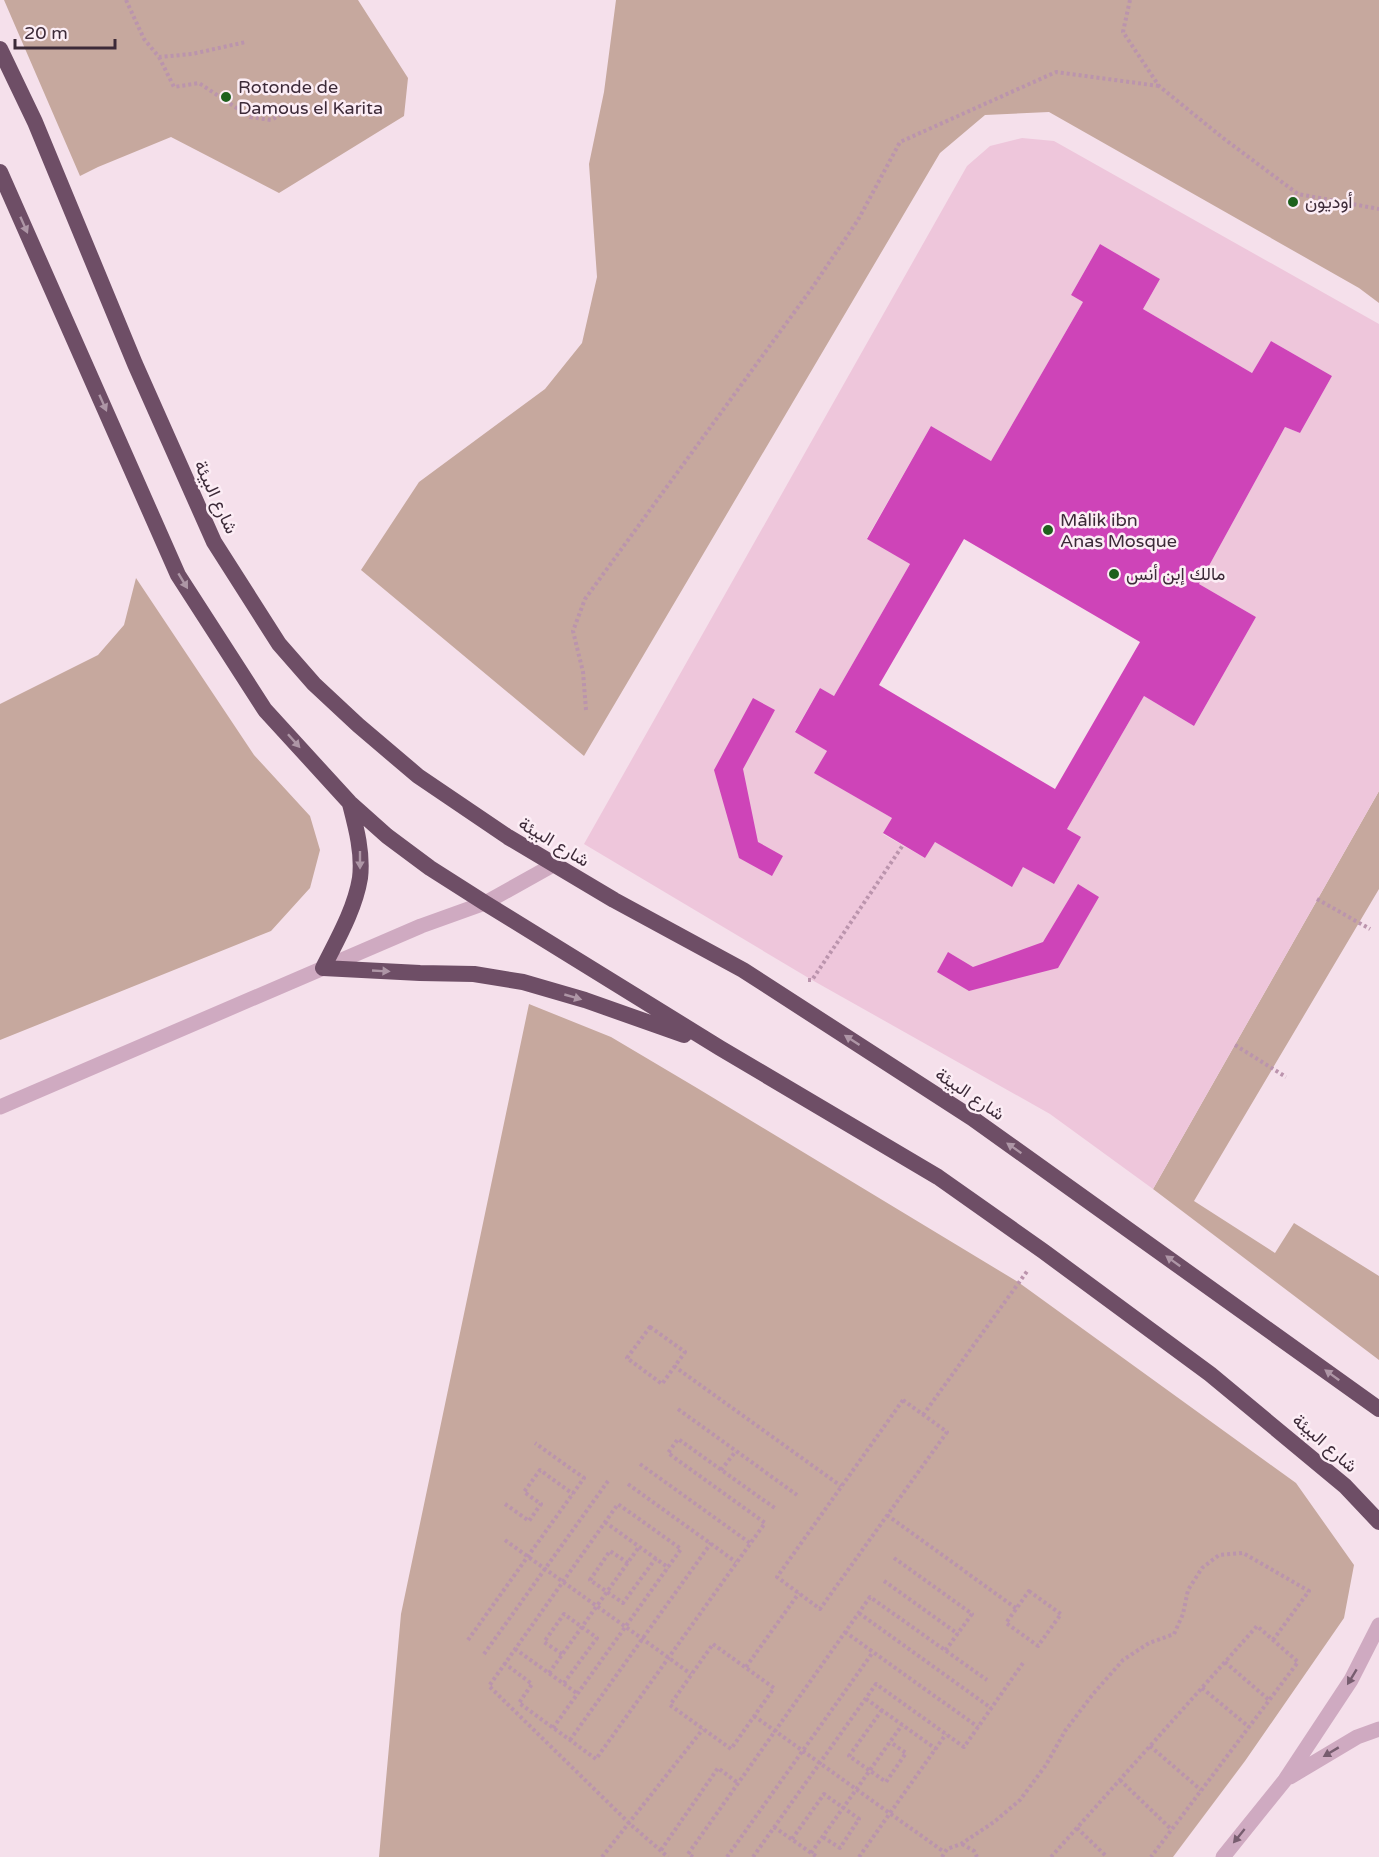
<svg xmlns="http://www.w3.org/2000/svg" width="1379" height="1857" font-family="'Varela Round',Vazirmatn,sans-serif">
	<style>
		.green { fill: #c6a89e }
		.plaza { fill: #eec6db; fill-rule: evenodd }
		.building { fill: #ce44b8; fill-rule: evenodd }
		.lines { fill: none; stroke-linecap: round; stroke-linejoin: round }
		.path { stroke: #bb94ad; stroke-width: 4; stroke-dasharray: 3 3; stroke-linecap: butt }
		.minor { stroke: #cfaac1; stroke-width: 15 }
		.tertiary { stroke: #cfaac1; stroke-width: 15 }
		.trunk { stroke: #6e4e66; stroke-width: 16 }
		.oneway { fill: #ae96a6 }
		.oneway2 { fill: #775d6f }
		.poi-dot { fill: #1d611c; stroke: #fcedf5; stroke-width: 2 }
		.labels { text-anchor: middle; stroke-width: 5; stroke-linejoin: round; paint-order: stroke }
		.poi-label { font-size: 18px; fill: #3c2a38; stroke: #fcedf5; text-anchor: start }
		.street-label { font-size: 18px; fill: #3c2a38; stroke: #fcedf5 }
	</style>
	<rect width="100%" height="100%" fill="#f5e0eb"/>
	<path class="green" d="M4,0H358L408,78L404,116L279,193L171,137L98,167L80,176Z
		M616,0H1379V303L1359,288L1049,112L985,115L940,153L584,756L361,570L419,482L545,389L582,343L597,277L589,164L604,92Z
		M136,578L254,755L310,816L320,850L310,888L271,931L0,1040V704L98,655L124,625Z
		M1379,791V889L1194,1201L1275,1253L1294,1223L1379,1276V1360L1153,1189Z
		M529,1004L611,1037L697,1088L1018,1282L1296,1483L1354,1565L1344,1618L1245,1761L1173,1857H379L401,1614Z"/>
	<path class="plaza" d="M1022,138L1054,141L1379,324V791L1153,1189L1050,1114L812,980L584,844L967,166L990,146ZM1100,244L1160,279L1143,309L1252,373L1271,341L1332,376L1300,433L1285,427L1199,584L1256,617L1194,726L1144,696L1067,829L1023,867L1012,886L935,842L925,858L883,834L892,818L815,773L827,751L795,731L820,688L834,696L910,564L867,538L931,426L991,461L1083,302L1071,295Z"/>
	<path class="building" d="M1100,244L1160,279L1143,309L1252,373L1271,341L1332,376L1300,433L1285,427L1199,584L1256,617L1194,726L1144,696L1067,829L1081,837L1054,884L1023,867L1012,887L935,842L925,858L883,833L892,818L814,773L827,751L795,732L820,688L834,696L910,564L867,539L931,426L991,461L1083,302L1071,295ZM964,539L1140,642L1055,789L879,685Z
		M753,698L775,710L743,769L758,842L783,856L772,876L739,858L714,770Z
		M1078,884L1099,897L1058,968L969,991L937,972L948,952L973,967L1043,942Z"/>
	<g class="lines">
		<path class="path" d="M126,0L144,39L159,57L192,54L246,42
			M1130,0L1123,32L1159,86L1223,138L1298,194L1379,209
			M159,57L174,87L199,83L250,117L271,120L283,113
			M586,710L583,672L573,631L585,599L812,288L858,220L900,142L1056,72L1159,86
			M1317,899L1370,929
			M808,980H812L903,845
			M1235,1045L1286,1077
			M650,1327L685,1352L662,1384L627,1358Z
			M674,1366L841,1486
			M903,1400L947,1432L820,1609L777,1577Z
			M678,1409L797,1495
			M923,1415L1028,1270
			M640,1464L750,1543
			M721,1470L736,1451
			M628,1484L736,1562
			M505,1504L529,1521L541,1504L524,1492L540,1470L573,1494
			M887,1515L1017,1609
			M605,1522L669,1568
			M505,1540L691,1674
			M894,1558L972,1614L945,1651
			M628,1563L610,1551L590,1580L623,1603L656,1558
			M884,1581L958,1634
			M1029,1591L1061,1614L1038,1646L1006,1623Z
			M859,1613L991,1708
			M845,1632L978,1727
			M468,1640L584,1478L535,1443
			M713,1644L774,1688L731,1749L670,1705Z
			M515,1649L578,1694
			M484,1654L608,1481
			M562,1654L544,1642L564,1614L597,1638L564,1683
			M1225,1662L1269,1700
			M504,1663L532,1684L519,1703L596,1759L765,1523L668,1453L678,1439L776,1509
			M746,1667L799,1593
			M549,1673L639,1547
			M1202,1688L1249,1727
			M866,1699L936,1749
			M882,1710L849,1756L886,1782L906,1753L890,1742
			M754,1716L944,1852
			M553,1728L681,1549L618,1504L489,1686L630,1824L668,1857
			M570,1740L711,1543
			M1150,1746L1201,1790
			M1120,1780L1172,1830
			M774,1827L817,1857
			M1077,1828L1107,1857
			M792,1839L824,1794L859,1819L840,1848L823,1837
			M962,1844L974,1851L977,1857
			M661,1850L718,1768L738,1783
			M811,1853L902,1725
			M602,1857L703,1729
			M693,1857L688,1854L870,1597L987,1680
			M727,1857L873,1652
			M753,1857L876,1684L964,1747L1023,1663
			M859,1857L946,1734
			M942,1857L947,1849L961,1844L994,1822L1020,1800L1046,1765L1065,1731L1093,1694L1123,1660L1149,1643L1174,1634L1183,1614L1188,1590L1202,1568L1219,1555L1243,1553L1309,1591L1273,1640
			M1051,1857L1257,1626L1298,1662L1151,1857"/>
		<path class="minor" d="M1290,1777L1357,1737L1379,1729
			M1223,1857L1285,1780L1351,1680L1379,1625"/>
		<path class="tertiary" d="M0,1107L421,926L485,903L553,865"/>
		<path class="trunk" d="M0,49L35,122L135,364L214,542L279,644L314,684L358,725L418,776L508,837L614,900L743,970L972,1118L1379,1409
			M0,172L178,575L265,710L350,803L387,836L430,868L485,903L720,1048L938,1177L1043,1251L1210,1374L1345,1486L1379,1522
			M350,804C356,827 363,853 360,878C355,909 337,940 323,968L420,973L474,974L523,982L585,1000L684,1035"/>
	</g>
	<defs><path id="oneway-solid" d="M-6-.8H1V-3.2L6.5 0L1 3.2V.8H-6Z" transform="scale(1.5)"/></defs>
	<g class="oneway">
		<use href="#oneway-solid" transform="translate(24 225) rotate(66)"/>
		<use href="#oneway-solid" transform="translate(103 403) rotate(66)"/>
		<use href="#oneway-solid" transform="translate(183 581) rotate(59)"/>
		<use href="#oneway-solid" transform="translate(294 741) rotate(48)"/>
		<use href="#oneway-solid" transform="translate(360 860) rotate(90)"/>
		<use href="#oneway-solid" transform="translate(381 971) rotate(3)"/>
		<use href="#oneway-solid" transform="translate(573 997) rotate(16)"/>
		<use href="#oneway-solid" transform="translate(852 1040) rotate(-147)"/>
		<use href="#oneway-solid" transform="translate(1014 1148) rotate(-145)"/>
		<use href="#oneway-solid" transform="translate(1173 1261) rotate(-144)"/>
		<use href="#oneway-solid" transform="translate(1332 1375) rotate(-144)"/>
	</g>
	<g class="oneway2">
		<use href="#oneway-solid" transform="translate(1352 1677) rotate(121)"/>
		<use href="#oneway-solid" transform="translate(1331 1752) rotate(149)"/>
		<use href="#oneway-solid" transform="translate(1239 1836) rotate(129)"/>
	</g>
	<g class="poi-dot">
		<circle cx="226" cy="97" r="6"/>
		<circle cx="1293" cy="202" r="6"/>
		<circle cx="1048" cy="530" r="6"/>
		<circle cx="1114" cy="574" r="6"/>
	</g>
	<g class="labels">
		<g class="poi-label">
			<text x="238" y="93">Rotonde de<tspan x="238" dy="21">Damous el Karita</tspan></text>
			<text x="1305" y="208">أوديون</text>
			<text x="1060" y="526">Mâlik ibn<tspan x="1060" dy="21">Anas Mosque</tspan></text>
			<text x="1126" y="580">مالك إبن أنس</text>
		</g>
		<g class="street-label">
			<text transform="translate(216 497) rotate(65)" y="6">شارع البيئة</text>
			<text transform="translate(554 842) rotate(31)" y="6">شارع البيئة</text>
			<text transform="translate(970 1094) rotate(34)" y="6">شارع البيئة</text>
			<text transform="translate(1325 1443) rotate(41)" y="6">شارع البيئة</text>
		</g>
	</g>
	<path d="M15 39v9h100v-9" fill="none" stroke="#3c2a38" stroke-width="3"/>
	<text x="24" y="39" font-size="18" fill="#3c2a38" stroke="#fcedf5" stroke-width="4.5" paint-order="stroke">20 m</text>
</svg>
